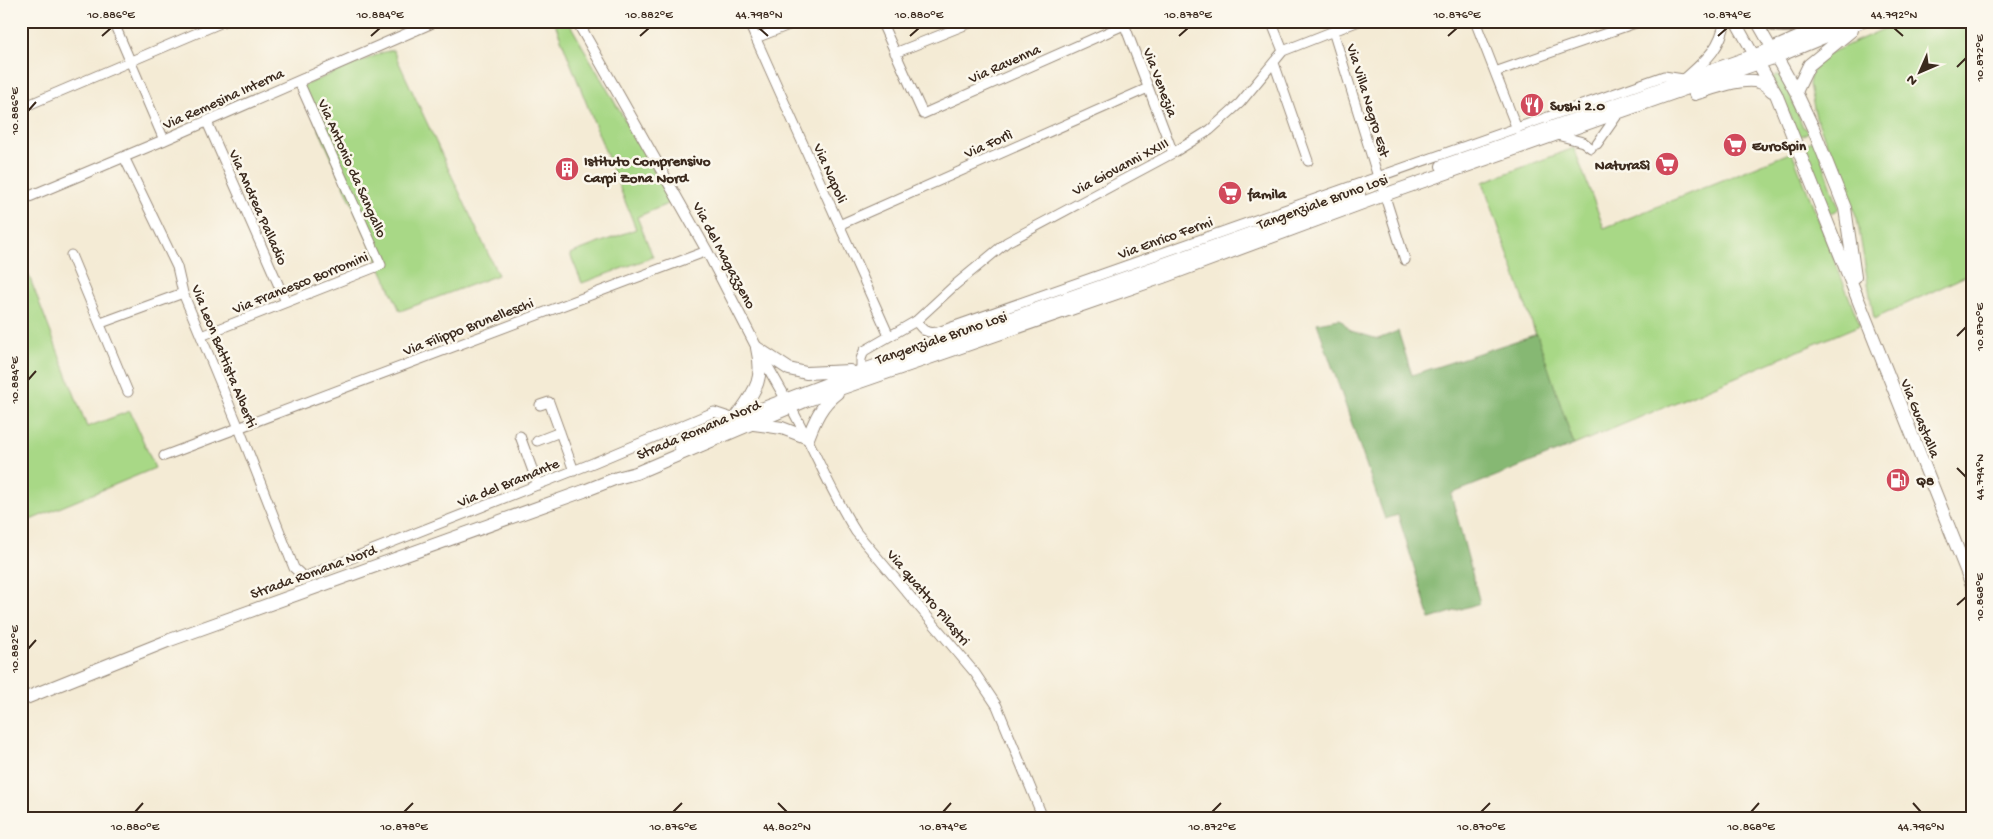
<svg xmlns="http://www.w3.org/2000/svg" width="1993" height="839" font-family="'Gochi Hand',sans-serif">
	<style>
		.green { fill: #a8d886; stroke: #728152 }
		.forest { fill: #86b873; stroke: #607148 }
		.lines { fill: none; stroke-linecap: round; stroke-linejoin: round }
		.minor-casing { stroke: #988a7a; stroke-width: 11 }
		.tertiary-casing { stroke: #988a7a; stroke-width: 12 }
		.primary-casing { stroke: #988a7a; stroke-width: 14 }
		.minor { stroke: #fff; stroke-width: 9 }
		.tertiary { stroke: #fff; stroke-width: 10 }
		.primary { stroke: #fff; stroke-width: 12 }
		.ticks { fill: none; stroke: #3b2a1e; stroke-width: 2 }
		.labels { text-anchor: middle; stroke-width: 5; stroke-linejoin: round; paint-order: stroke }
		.street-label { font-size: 15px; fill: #3b2a1e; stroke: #fbf7ec }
		.poi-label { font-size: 15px; font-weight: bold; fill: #3b2a1e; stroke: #fbf7ec; text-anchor: start }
		.neatline { fill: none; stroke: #3b2a1e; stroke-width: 2 }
		.ticks-label { font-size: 12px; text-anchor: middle; fill: #3b2a1e }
	</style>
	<rect width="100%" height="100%" fill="#fbf7ec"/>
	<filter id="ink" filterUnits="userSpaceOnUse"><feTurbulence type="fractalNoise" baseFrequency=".02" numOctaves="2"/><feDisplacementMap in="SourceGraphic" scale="10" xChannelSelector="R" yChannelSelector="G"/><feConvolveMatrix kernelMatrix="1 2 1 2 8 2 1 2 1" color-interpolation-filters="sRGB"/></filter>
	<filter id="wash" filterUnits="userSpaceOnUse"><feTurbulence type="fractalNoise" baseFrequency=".0096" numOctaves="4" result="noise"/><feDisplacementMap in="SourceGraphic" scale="20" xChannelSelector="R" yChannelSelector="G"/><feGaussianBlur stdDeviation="1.12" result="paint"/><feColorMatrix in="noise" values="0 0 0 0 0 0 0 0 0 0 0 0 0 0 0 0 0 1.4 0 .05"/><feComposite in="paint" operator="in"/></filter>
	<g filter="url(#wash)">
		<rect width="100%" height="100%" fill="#f4ebd5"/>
		<path class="green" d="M554,21H568L672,202L637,217L653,257L582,283L570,254L636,229Z
			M1901,21H1972V273L1874,319L1857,218L1816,117L1809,85L1810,77L1816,65L1828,54Z
			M393,50L498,275L400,311L300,87L384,52Z
			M1778,74L1790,94L1803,127L1807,129L1809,132L1799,137L1772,78Z
			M1815,140L1839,208L1836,211L1829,213L1801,146Z
			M1574,148L1604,228L1792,152L1860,325L1574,445L1483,182Z
			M21,255L87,427L130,411L155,468L23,523L21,522Z"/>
		<path class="forest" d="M1340,319L1351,331L1378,339L1398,331L1412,375L1537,334L1574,445L1451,494L1480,603L1430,619L1398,515L1385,519L1317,323Z"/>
	</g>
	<g filter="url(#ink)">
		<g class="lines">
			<g class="minor-casing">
				<path id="minor" d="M113,21L164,140
					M411,21L416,30
					M748,21L889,336
					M881,21L923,114L1124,25
					M1123,21L1173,153
					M1271,21L1283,51
					M1475,21L1517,129
					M1333,31L1378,177
					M756,38L799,21
					M895,53L975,21
					M1274,63L1308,161
					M1495,72L1641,21
					M21,108L225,21
					M207,122L286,302
					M1557,135L1583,142L1591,148
					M1597,144L1618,114
					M124,157L177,267L183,293L239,428L294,568L304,577L593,463L714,412L735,419
					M1382,187L1405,260
					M839,225L1148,88
					M71,255L128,392
					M916,321C922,330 926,334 938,332L1664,76L1683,79
					M101,323L183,293
					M201,336L381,265L299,82
					M861,371V359L864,351L916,321L955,285L1007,242L1173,153L1210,130L1240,103L1283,51L1359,21
					M789,404C813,446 830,491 856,532L975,673L997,706L1043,818
					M540,405L549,402L574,471
					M520,436L538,485
					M537,441L560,432
					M164,456L707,251"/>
			</g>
			<g class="tertiary-casing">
				<path id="tertiary" d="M577,21L707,251L757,348L786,399
					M1735,21L1754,55
					M1756,21L1772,49
					M1760,21C1777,31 1797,27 1814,21
					M1686,78C1705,61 1721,48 1725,21
					M21,200L164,140L436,21"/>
			</g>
			<g class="primary-casing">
				<path id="primary" d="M1773,51L1796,92L1813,128L1845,208L1855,277
					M1754,56L1776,94L1786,119L1972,585
					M1796,92L1809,65L1852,30
					M1695,94C1712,89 1741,77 1759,82C1764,83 1768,87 1772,91
					M1442,166L1772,49L1836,21
					M757,348L789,369L806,373L850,371
					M735,419C754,392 765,382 757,348
					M754,424L782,428L808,438C815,420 821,405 837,393
					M680,446L735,419L861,371L1359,195
					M21,700L170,640L584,491L617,478L636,473L805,401L1163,277L1384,195L1776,57L1863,21"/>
			</g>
			<use href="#minor" class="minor"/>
			<use href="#tertiary" class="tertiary"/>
			<use href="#primary" class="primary"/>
		</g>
	</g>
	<path class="ticks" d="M759,28L768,36M1894,28L1903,36M102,36L111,28M371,36L380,28M640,36L649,28M910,36L919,28M1179,36L1188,28M1448,36L1457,28M1718,36L1727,28M1957,67L1966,58M28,111L36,102M1957,336L1966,327M28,380L36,371M1957,468L1966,477M1957,605L1966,597M28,649L36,640M778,803L787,812M1913,803L1921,812M135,812L143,803M404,812L413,803M673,812L682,803M943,812L951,803M1212,812L1221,803M1481,812L1490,803M1751,812L1759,803"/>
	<defs>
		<g id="restaurant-disc" transform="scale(1.25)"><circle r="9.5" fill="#d1495b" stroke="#fbf7ec"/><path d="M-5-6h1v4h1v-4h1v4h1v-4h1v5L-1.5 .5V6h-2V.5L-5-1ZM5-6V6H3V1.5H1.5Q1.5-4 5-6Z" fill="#fff"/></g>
		<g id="supermarket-disc" transform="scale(1.25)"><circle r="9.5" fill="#d1495b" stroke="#fbf7ec"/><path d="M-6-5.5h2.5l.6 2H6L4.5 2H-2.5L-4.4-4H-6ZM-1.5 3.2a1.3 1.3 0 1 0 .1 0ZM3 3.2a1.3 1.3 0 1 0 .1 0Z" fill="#fff"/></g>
		<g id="building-disc" transform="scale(1.25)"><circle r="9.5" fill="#d1495b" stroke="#fbf7ec"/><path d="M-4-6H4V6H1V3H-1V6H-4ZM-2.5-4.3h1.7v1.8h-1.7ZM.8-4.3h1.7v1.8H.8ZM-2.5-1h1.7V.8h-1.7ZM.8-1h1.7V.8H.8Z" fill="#fff"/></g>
		<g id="fuel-disc" transform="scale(1.25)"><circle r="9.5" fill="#d1495b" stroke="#fbf7ec"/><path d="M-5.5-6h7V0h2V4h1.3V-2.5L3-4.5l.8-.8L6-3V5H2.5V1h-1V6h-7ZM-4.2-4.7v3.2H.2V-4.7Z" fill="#fff"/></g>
	</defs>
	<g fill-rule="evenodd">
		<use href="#restaurant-disc" x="1532" y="105"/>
		<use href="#supermarket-disc" x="1735" y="145"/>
		<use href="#supermarket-disc" x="1667" y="164"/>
		<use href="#building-disc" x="567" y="169"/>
		<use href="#supermarket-disc" x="1230" y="193"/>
		<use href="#fuel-disc" x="1898" y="480"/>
	</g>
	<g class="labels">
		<g class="street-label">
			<text transform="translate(1004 63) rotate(-24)" y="5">Via Ravenna</text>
			<text transform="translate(1161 82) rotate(69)" y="5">Via Venezia</text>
			<text transform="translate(223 98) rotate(-24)" y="5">Via Remesina Interna</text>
			<text transform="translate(1369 100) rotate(73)" y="5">Via Villa Negro Est</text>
			<text transform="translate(988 143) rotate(-24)" y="5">Via Forlì</text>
			<text transform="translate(1120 166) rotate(-28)" y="5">Via Giovanni XXIII</text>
			<text transform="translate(353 168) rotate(66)" y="5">Via Antonio da Sangallo</text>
			<text transform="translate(831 173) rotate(66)" y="5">Via Napoli</text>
			<text transform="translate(1322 201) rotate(-20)" y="5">Tangenziale Bruno Losi</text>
			<text transform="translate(259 207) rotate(66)" y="5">Via Andrea Palladio</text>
			<text transform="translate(1165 237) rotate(-20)" y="5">Via Enrico Fermi</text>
			<text transform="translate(725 255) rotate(62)" y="5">Via del Magazzeno</text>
			<text transform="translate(300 282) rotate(-22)" y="5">Via Francesco Borromini</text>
			<text transform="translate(468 326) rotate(-21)" y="5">Via Filippo Brunelleschi</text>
			<text transform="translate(941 337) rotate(-19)" y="5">Tangenziale Bruno Losi</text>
			<text transform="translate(225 356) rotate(68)" y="5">Via Leon Battista Alberti</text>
			<text transform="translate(1921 418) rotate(68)" y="5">Via Guastalla</text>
			<text transform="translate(698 429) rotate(-23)" y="5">Strada Romana Nord</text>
			<text transform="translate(508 482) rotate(-22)" y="5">Via del Bramante</text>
			<text transform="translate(313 571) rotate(-20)" y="5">Strada Romana Nord</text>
			<text transform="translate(929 597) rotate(50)" y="5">Via quattro Pilastri</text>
		</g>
		<g class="poi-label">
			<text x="1550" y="110">Sushi 2.0</text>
			<text x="1752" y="150">EuroSpin</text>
			<text x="584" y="165">Istituto Comprensivo<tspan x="584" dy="17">Carpi Zona Nord</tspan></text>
			<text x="1650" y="169" text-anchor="end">NaturaSì</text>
			<text x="1248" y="198">famila</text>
			<text x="1916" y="485">Q8</text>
		</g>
	</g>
	<rect width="1993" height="839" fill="none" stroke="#fbf7ec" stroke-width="55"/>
	<g transform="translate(1920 72) rotate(225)" stroke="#fbf7ec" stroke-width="4" paint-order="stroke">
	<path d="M0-4L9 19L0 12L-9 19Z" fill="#3b2a1e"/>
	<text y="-8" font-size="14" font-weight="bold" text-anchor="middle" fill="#3b2a1e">N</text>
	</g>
	<rect x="28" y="28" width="1938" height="784" class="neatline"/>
	<g class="ticks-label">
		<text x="111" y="18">10.886°E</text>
		<text x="380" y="18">10.884°E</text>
		<text x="649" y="18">10.882°E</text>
		<text x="759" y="18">44.798°N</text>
		<text x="919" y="18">10.880°E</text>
		<text x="1188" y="18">10.878°E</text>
		<text x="1457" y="18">10.876°E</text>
		<text x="1727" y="18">10.874°E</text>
		<text x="1894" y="18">44.792°N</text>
		<text transform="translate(1979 58) rotate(-90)" y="4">10.872°E</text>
		<text transform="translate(14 111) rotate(-90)" y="4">10.886°E</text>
		<text transform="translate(1979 327) rotate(-90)" y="4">10.870°E</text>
		<text transform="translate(14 380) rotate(-90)" y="4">10.884°E</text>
		<text transform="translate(1979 477) rotate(-90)" y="4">44.794°N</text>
		<text transform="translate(1979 597) rotate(-90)" y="4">10.868°E</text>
		<text transform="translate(14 649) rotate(-90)" y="4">10.882°E</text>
		<text x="135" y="830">10.880°E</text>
		<text x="404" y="830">10.878°E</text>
		<text x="673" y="830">10.876°E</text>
		<text x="787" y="830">44.802°N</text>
		<text x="943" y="830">10.874°E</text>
		<text x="1212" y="830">10.872°E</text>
		<text x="1481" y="830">10.870°E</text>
		<text x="1751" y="830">10.868°E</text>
		<text x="1921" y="830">44.796°N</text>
	</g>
</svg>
